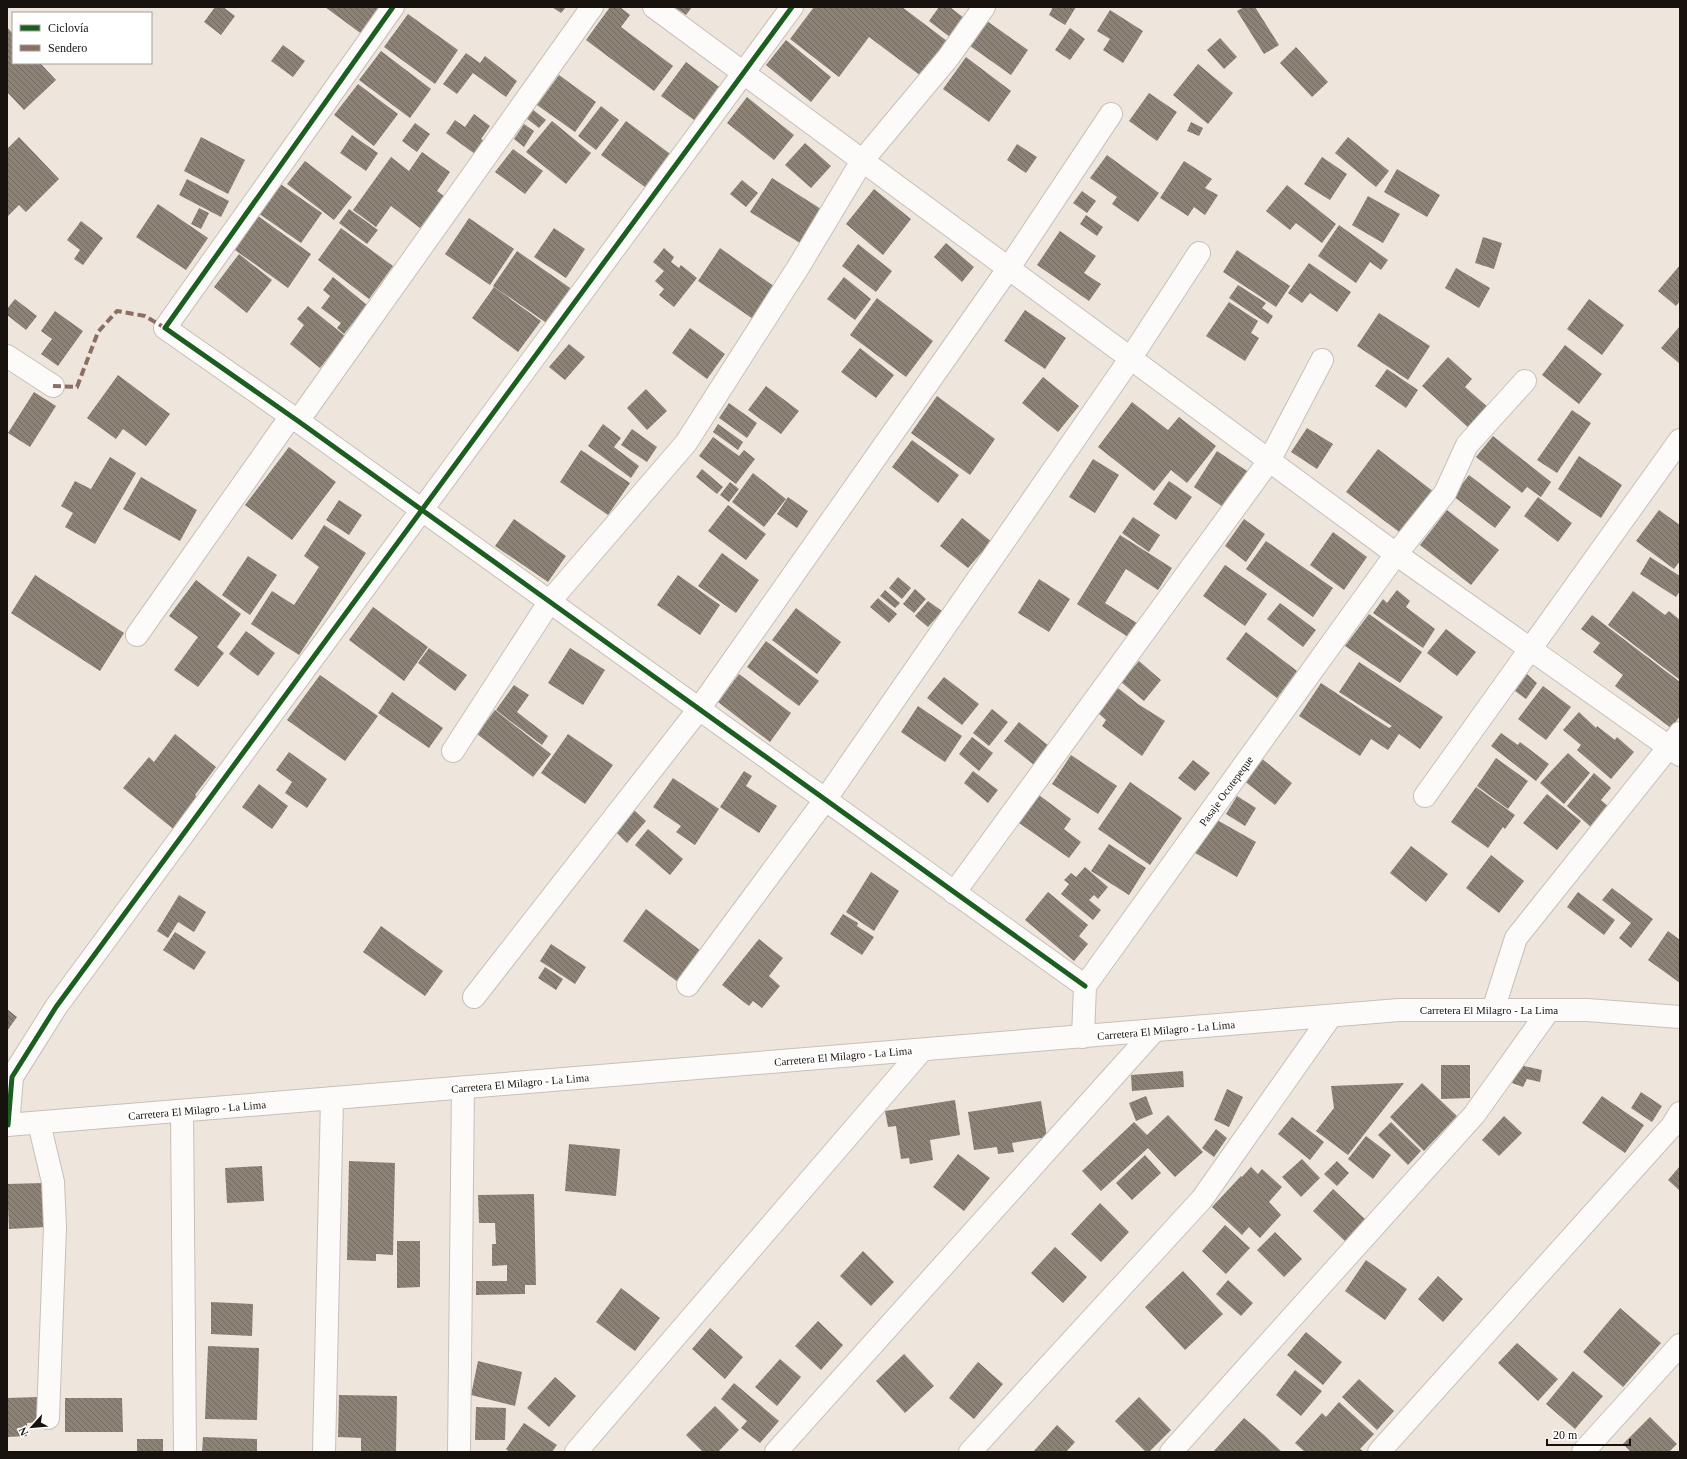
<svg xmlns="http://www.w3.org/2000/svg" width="1687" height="1459" font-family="Georgia,serif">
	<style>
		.building { fill: url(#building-back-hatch) }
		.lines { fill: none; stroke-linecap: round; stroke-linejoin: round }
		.street-casing { stroke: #c7c0b9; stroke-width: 24 }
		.secondary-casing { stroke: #c7c0b9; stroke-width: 24 }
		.street { stroke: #fcfbfa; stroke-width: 22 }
		.secondary { stroke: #fcfbfa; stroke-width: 22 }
		.quiet { stroke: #8d6e63; stroke-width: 4; stroke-dasharray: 8 4; stroke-linecap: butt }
		.cycleway-casing { stroke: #fff; stroke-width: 8 }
		.cycleway { stroke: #1b5e20; stroke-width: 5 }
		.labels { text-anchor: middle; stroke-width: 4; stroke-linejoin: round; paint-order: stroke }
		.street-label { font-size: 11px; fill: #17120d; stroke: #fff }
	</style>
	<defs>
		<pattern id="building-back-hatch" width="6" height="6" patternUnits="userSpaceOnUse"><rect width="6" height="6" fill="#8c8276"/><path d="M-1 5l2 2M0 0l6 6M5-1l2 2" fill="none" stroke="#71695f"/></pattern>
	</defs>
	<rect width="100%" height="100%" fill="#eee5dc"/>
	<path class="building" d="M215,7H223L235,16L221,35L204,22Z
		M325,7H384L363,35Z
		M552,7H566L561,13Z
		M610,7H620L630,15L621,27L673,66L654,91L586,40Z
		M674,7H692L686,15Z
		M814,7H902L947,41L921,76L869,37L839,77L790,39Z
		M939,7H950L964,18L950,37L929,21Z
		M1053,7H1076L1065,25L1049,15Z
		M1244,7H1255L1279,45L1264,54L1237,11Z
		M1110,10L1143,31L1123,63L1103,50L1110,39L1097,31Z
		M408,14L458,50L435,84L384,47Z
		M987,21L1028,50L1011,75L970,46Z
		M7,27L13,34V63H40L56,80L24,110L7,92Z
		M1070,28L1085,39L1070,60L1055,50Z
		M1220,38L1237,57L1224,69L1207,50Z
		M786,40L831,77L811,102L766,65Z
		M283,45L305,61L293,77L271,61Z
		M1296,47L1328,82L1312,97L1280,63Z
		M381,51L431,89L410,118L359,80Z
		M466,53L480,63L485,56L517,81L506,97L473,73L457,94L443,84Z
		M966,57L1011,91L989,122L943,89Z
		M686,62L726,92L701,125L661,96Z
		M1198,64L1233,93L1208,124L1173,95Z
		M559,75L596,102L575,132L537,105Z
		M358,84L398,114L374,146L334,115Z
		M1149,93L1177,112L1157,141L1129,121Z
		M747,97L794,135L774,160L727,123Z
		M601,106L619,120L596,150L578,136Z
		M532,109L546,120L539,128L526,118Z
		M474,114L490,126L481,139L484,141L475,154L446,133L455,120L465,127Z
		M552,121L591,153L566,184L526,152Z
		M626,121L673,156L649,190L601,155Z
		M1191,122L1203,128L1199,136L1187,131Z
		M415,123L430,134L417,152L402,141Z
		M524,124L534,131L524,147L514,139Z
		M352,135L378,153L366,171L340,153Z
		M19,137L59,179L26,212L19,205L7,217V149Z
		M201,137L245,160L228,194L184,171Z
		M1348,137L1389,171L1376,187L1335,153Z
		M805,143L831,166L811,188L785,165Z
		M1017,144L1037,157L1026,173L1007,160Z
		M513,149L543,171L525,194L495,172Z
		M422,152L450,172L437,191L444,196L420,228L391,206L376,227L353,210L391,157L409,171Z
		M1107,155L1159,193L1138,222L1112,204L1117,197L1090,178Z
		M1322,157L1347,174L1330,200L1304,184Z
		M305,161L352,197L334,220L287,184Z
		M1184,161L1212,179L1205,188L1218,195L1205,215L1194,207L1188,216L1160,198Z
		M1397,169L1440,195L1427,217L1384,192Z
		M772,178L821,209L800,243L750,212Z
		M187,179L229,201L221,217L179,195Z
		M742,180L758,193L746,207L730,194Z
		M279,183L322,213L301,243L258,213Z
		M1287,185L1336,224L1322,243L1296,223L1290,230L1266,211Z
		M874,189L911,219L883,255L846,224Z
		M1082,191L1096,201L1087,213L1073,203Z
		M1368,196L1400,214L1383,243L1352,225Z
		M158,204L208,238L186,270L136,237Z
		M199,208L209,213L201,229L191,224Z
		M349,209L378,230L367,244L339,223Z
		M1086,215L1103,227L1097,236L1080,224Z
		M258,216L311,254L288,288L235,250Z
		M469,218L514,249L490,285L445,254Z
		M81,221L103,238L83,265L74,259L80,250L67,240Z
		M1339,225L1388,260L1381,270L1370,262L1356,283L1318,256Z
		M341,228L393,266L369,299L318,260Z
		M554,228L585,249L566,278L534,257Z
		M1060,231L1096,256L1084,273L1101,284L1089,301L1037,265Z
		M1483,237L1502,243L1494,269L1475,263Z
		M946,243L974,267L962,282L934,257Z
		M858,244L892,271L876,292L842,266Z
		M664,248L674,257L671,262L679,268L681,265L697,278L674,307L659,295L664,289L655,281L664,271L653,262Z
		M720,248L775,287L753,319L698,281Z
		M1237,250L1290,286L1276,307L1223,272Z
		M517,251L573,290L548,324L493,286Z
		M239,254L272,280L247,313L214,287Z
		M1309,263L1351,292L1337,312L1310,293L1302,303L1288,293Z
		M1680,265V301L1676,306L1658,291Z
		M1456,268L1490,288L1479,308L1445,288Z
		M333,277L367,305L344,334L337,328L341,323L321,308L330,296L323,290Z
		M844,277L871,299L855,320L827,299Z
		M1238,285L1266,303L1262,308L1273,316L1268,324L1229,298Z
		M494,287L541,321L518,352L472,318Z
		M877,298L933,341L906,377L850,335Z
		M15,299L37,316L26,330L7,315V309Z
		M1589,299L1624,325L1602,355L1567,329Z
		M1229,302L1258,321L1251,333L1259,338L1245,361L1206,336Z
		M308,306L345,336L320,368L290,344L304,325L297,319Z
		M1025,310L1066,338L1045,369L1004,341Z
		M55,311L83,331L58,366L41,354L52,339L41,331Z
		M1379,313L1430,346L1408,380L1357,346Z
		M1680,326V364L1661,348Z
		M690,328L725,354L707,379L672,353Z
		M569,344L585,357L565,380L549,367Z
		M1565,345L1602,374L1579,404L1542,375Z
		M860,348L894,375L876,398L841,372Z
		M1448,357L1472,379L1465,387L1490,409L1471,430L1422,386Z
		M1387,369L1418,390L1406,408L1375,386Z
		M118,375L170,414L146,446L123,429L116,439L87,418Z
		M1043,377L1079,406L1058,432L1022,403Z
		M766,386L799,411L781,434L748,410Z
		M646,389L667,411L647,430L627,408Z
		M34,392L56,406L30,447L8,433Z
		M937,396L995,439L970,475L911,433Z
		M1132,402L1168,430L1179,417L1216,446L1187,483L1171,470L1154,491L1098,447Z
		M729,403L757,423L747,438L719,418Z
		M1572,410L1591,423L1557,473L1537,460Z
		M603,424L621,438L614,447L639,466L631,478L588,446Z
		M718,424L743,442L738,450L713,432Z
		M1307,428L1333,444L1317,469L1291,452Z
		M632,429L657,447L647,462L621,445Z
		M1493,436L1551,482L1541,497L1527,487L1522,493L1476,457Z
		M713,437L739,456L744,450L755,459L736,484L699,456Z
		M912,440L959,475L938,503L892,467Z
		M289,447L336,482L292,540L245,505Z
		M1378,449L1434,492L1402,534L1346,492Z
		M581,450L630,483L608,515L560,482Z
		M1217,451L1250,473L1226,509L1194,487Z
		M1579,456L1622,485L1601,518L1558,489Z
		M110,457L136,473L95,544L65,527L73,513L61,506L75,481L91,489Z
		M1093,459L1119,475L1095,513L1069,497Z
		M702,469L723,487L717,494L696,477Z
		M753,473L786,499L764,527L732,502Z
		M1469,475L1511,507L1495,528L1453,496Z
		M141,477L197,510L180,541L123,509Z
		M1169,481L1192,497L1176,520L1153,504Z
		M730,482L739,489L729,502L720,495Z
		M788,497L808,511L797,528L777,514Z
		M1538,497L1572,523L1558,542L1524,516Z
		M339,500L362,515L349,535L326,520Z
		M728,505L766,534L746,560L708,531Z
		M1447,510L1499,550L1471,585L1420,545Z
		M1659,510L1680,525V561L1674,569L1636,541Z
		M1133,517L1160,535L1149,552L1122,533Z
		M962,518L997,546L987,558L981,553L968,568L940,546Z
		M514,519L566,556L548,582L495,546Z
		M1244,519L1265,534L1246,562L1225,546Z
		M324,525L366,553L299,655L251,624L272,591L294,605L319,567L304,556Z
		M1333,532L1367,557L1344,590L1310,565Z
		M1120,535L1172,568L1158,590L1126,569L1105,603L1137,623L1128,637L1077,604Z
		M1266,541L1333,588L1313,617L1246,569Z
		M722,553L759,580L736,613L698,586Z
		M248,556L277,575L250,615L222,595Z
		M1650,557L1680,576V591L1676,597L1640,574Z
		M1225,565L1267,594L1245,626L1203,596Z
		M35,575L124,633L100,671L11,613Z
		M678,575L720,605L700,635L657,605Z
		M898,577L911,588L902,599L889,588Z
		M1039,579L1070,599L1049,632L1018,613Z
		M196,580L241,614L217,647L224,653L198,687L174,670L198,637L169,616Z
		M915,589L926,599L914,613L903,604Z
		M885,590L900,603L895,608L880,596Z
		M1397,590L1410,601L1406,607L1435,629L1423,648L1373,613L1383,599L1387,603Z
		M1633,591L1665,615L1669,611L1680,620V680L1608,625Z
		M878,598L897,614L889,623L870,607Z
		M928,601L942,611L928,627L915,616Z
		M1280,603L1316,630L1303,647L1267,619Z
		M373,607L428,647L404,681L349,640Z
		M796,608L841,642L817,674L772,640Z
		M1369,614L1422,652L1400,683L1345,646Z
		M1592,615L1680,682V716L1671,728L1615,686L1623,675L1593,652L1600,643L1581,629Z
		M1446,629L1476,652L1457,676L1427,653Z
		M246,631L275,653L258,676L229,654Z
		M1246,632L1297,671L1277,698L1226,659Z
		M766,641L819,681L799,706L747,667Z
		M429,648L467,675L455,691L418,663Z
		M570,648L605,670L583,705L548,683Z
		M1139,661L1161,680L1144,701L1121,682Z
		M1359,662L1443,717L1420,749L1399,734L1388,750L1371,739L1360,756L1299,716L1321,683L1389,728L1392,726L1339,692Z
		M739,674L791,713L770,742L718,702Z
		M1527,674L1537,683L1526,699L1515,691Z
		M320,675L378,716L345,761L287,720Z
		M944,677L979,704L962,725L927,698Z
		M514,685L529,695L517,712L548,736L542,745L496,710Z
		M1543,686L1571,707L1546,740L1518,719Z
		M1118,688L1138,704L1165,721L1142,756L1102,726L1106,720L1098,713Z
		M392,692L443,728L429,748L378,713Z
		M918,706L962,736L945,762L901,732Z
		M992,709L1008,722L989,746L973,733Z
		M495,710L551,754L533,777L477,734Z
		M1579,712L1596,728L1597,726L1615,740L1617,737L1634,752L1611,779L1577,750L1581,745L1563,730Z
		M1019,722L1049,746L1034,765L1004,741Z
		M1501,733L1518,745L1520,742L1549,764L1536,781L1491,746Z
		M175,734L216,767L195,795L202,801L177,832L123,788L149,757L154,762Z
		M568,734L613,765L585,804L541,773Z
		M972,737L993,753L979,771L959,754Z
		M289,752L327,779L307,808L285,793L292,782L276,770Z
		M1568,753L1590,773L1564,804L1540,783Z
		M1071,755L1117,786L1098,814L1052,784Z
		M1261,758L1292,783L1275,805L1243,780Z
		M1496,758L1528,781L1508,809L1477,786Z
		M1193,760L1210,773L1195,791L1178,778Z
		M744,771L752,776L746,786L777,806L759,833L720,807Z
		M973,771L998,790L988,803L964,783Z
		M1594,773L1611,788L1601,800L1610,808L1592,828L1567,806Z
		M673,778L719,809L695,845L676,832L681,826L653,807Z
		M1130,782L1182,818L1150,865L1098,829Z
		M259,784L288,806L272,829L242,807Z
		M1476,787L1515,815L1505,829L1503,827L1488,848L1451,822Z
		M1547,794L1581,821L1557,850L1523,823Z
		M1039,795L1071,819L1064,829L1081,842L1069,858L1019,823Z
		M1237,796L1256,808L1245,826L1226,814Z
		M634,810L646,821L627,843L615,831Z
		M1210,816L1256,842L1237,877L1190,850Z
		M648,829L683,859L670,875L635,845Z
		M1109,844L1146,868L1129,895L1091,871Z
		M1411,846L1448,874L1426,902L1390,873Z
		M1491,855L1524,881L1499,913L1466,888Z
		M1085,867L1108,887L1098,899L1094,895L1089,900L1101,910L1093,920L1061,894L1069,884L1064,880L1071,873L1076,877Z
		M871,872L899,891L874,931L846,912Z
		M1612,888L1653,919L1631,948L1619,938L1631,923L1602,900Z
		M1048,892L1088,925L1079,936L1088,944L1074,961L1025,920Z
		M1578,892L1615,920L1604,935L1567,907Z
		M179,895L206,912L194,932L178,922L168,938L157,931Z
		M646,909L701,951L678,982L623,941Z
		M843,914L858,923L857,926L874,937L862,955L830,934Z
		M381,926L443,971L425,996L363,952Z
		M1668,931L1680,940V983L1648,960Z
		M175,932L206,952L194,970L163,950Z
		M759,939L783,958L769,976L780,986L762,1008L753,1001L749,1006L722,985Z
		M551,944L586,967L575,984L540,961Z
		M545,967L563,979L556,990L538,978Z
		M7,1009L17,1017L7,1031Z
		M1441,1065H1470V1098L1441,1099Z
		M1520,1065L1542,1070L1540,1082L1527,1079L1523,1087L1512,1083Z
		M1183,1071L1184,1087L1132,1091L1131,1075Z
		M1404,1083L1348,1155L1316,1131L1334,1108L1331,1086Z
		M1422,1083L1457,1116L1424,1151L1390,1117Z
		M1227,1089L1243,1097L1229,1127L1214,1120Z
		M1641,1092L1662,1106L1652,1122L1631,1108Z
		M1146,1096L1153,1114L1136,1121L1129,1103Z
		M1602,1096L1644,1125L1625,1153L1582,1123Z
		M955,1100L960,1135L930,1140L933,1160L910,1164L909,1158L901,1159L896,1126L888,1127L885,1111Z
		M1041,1101L1047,1137L1012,1143L1014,1152L998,1154L997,1147L974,1150L968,1112Z
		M1168,1115L1203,1152L1175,1177L1148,1148L1101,1191L1082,1171L1134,1122L1147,1135Z
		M1504,1116L1522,1133L1499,1156L1482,1140Z
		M1292,1117L1324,1142L1310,1160L1278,1134Z
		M1391,1122L1421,1151L1408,1165L1378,1135Z
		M1216,1129L1227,1138L1214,1157L1202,1148Z
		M1366,1136L1391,1155L1373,1179L1348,1159Z
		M569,1144L620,1149L616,1196L565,1191Z
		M958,1154L990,1178L964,1211L933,1187Z
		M1145,1155L1161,1173L1132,1200L1116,1183Z
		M1302,1159L1320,1178L1301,1197L1282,1177Z
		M349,1161L395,1163L393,1255L376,1254V1261L347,1260Z
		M1337,1161L1349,1173L1337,1186L1324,1174Z
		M262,1166L264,1201L227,1203L225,1168Z
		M1680,1166V1191L1668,1180Z
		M1251,1167L1258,1174L1262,1169L1282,1187L1269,1202L1281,1215L1260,1238L1249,1227L1242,1235L1212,1207L1241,1176L1242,1177Z
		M44,1183L46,1227L9,1229L7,1184Z
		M1333,1189L1366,1220L1346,1242L1313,1211Z
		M534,1194L536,1285H525V1294L476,1295V1281H507V1265L492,1266V1244H496L495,1223H479L478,1195Z
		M1100,1203L1129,1232L1101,1262L1071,1234Z
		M1225,1225L1250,1248L1226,1274L1202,1251Z
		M1275,1232L1302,1259L1284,1277L1257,1250Z
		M397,1241H420V1287L397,1288Z
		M1055,1247L1087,1277L1063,1303L1031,1273Z
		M863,1251L894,1282L871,1306L840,1276Z
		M1366,1260L1407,1289L1385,1320L1345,1291Z
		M1183,1271L1223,1314L1185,1350L1145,1307Z
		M1438,1276L1463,1299L1443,1322L1418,1299Z
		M1228,1280L1253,1303L1241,1316L1216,1294Z
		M621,1288L660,1318L635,1351L596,1322Z
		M211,1302L253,1304L252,1336L211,1334Z
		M1620,1308L1661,1343L1623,1387L1583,1352Z
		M818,1321L843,1345L821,1370L795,1346Z
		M710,1328L743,1357L725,1379L692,1349Z
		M1306,1332L1342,1362L1323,1385L1287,1355Z
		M1517,1343L1558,1379L1538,1401L1498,1363Z
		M208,1346L259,1348L257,1420L205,1419Z
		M904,1354L934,1386L905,1413L876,1381Z
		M780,1359L801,1377L777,1406L755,1387Z
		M478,1361L522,1372L515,1406L471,1395Z
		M978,1362L1003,1384L974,1419L949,1398Z
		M1295,1370L1322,1391L1301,1416L1276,1395Z
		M1573,1371L1603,1396L1575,1429L1546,1404Z
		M555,1377L576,1396L549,1427L527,1408Z
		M1359,1379L1394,1411L1377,1430L1342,1397Z
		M734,1383L779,1421L760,1443L741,1428L747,1421L721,1399Z
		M339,1395L397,1396L396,1452H361V1438L338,1437Z
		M38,1397L39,1422L27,1423V1436L7,1437V1398Z
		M1139,1397L1171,1430L1149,1452H1146L1115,1421Z
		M65,1398H122L123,1432H65Z
		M1339,1402L1374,1434L1360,1449L1363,1451L1305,1452L1295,1443L1322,1413L1326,1417Z
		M715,1406L739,1430L718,1452H703L686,1435Z
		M476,1407L506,1408L505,1440H475Z
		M1650,1417L1677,1444L1669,1452H1631L1623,1444Z
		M1244,1418L1264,1435L1282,1452H1213Z
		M524,1423L557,1445L552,1452H510L506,1449Z
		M1057,1425L1075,1442L1066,1452H1033Z
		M203,1437L257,1439V1452H202Z
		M137,1439H163V1452H137Z"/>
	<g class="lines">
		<g class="street-casing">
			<path id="street" d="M393,7L165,328L298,421L1085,986
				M654,7L1396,554L1680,755
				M7,356L53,386
				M298,421L592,7
				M137,635L291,416
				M453,751L550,601L686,443L799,266L862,161L948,58L984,7
				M1425,796L1680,440
				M954,893L1269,461L1322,360
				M688,985L825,800L1130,359L1199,253
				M474,997L699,709L1008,269L1111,114
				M1493,1010L1516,938L1680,733
				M1083,1037L1085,986L1396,554L1445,493L1467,445L1525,381
				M182,1111L185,1452
				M39,1123L53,1182L55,1227L48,1418
				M8,1125L12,1077L56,1007L792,7
				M324,1452L332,1099
				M459,1452L463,1088
				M576,1452L922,1050
				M776,1452L1154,1031
				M970,1452L1202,1199L1331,1016
				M1171,1452L1474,1115L1549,1010
				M1379,1452L1672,1126L1680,1113
				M1583,1452L1680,1345"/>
		</g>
		<g class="secondary-casing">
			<path id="secondary" d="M7,1125L1399,1010H1587L1680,1017"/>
		</g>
		<use href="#street" class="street"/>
		<use href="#secondary" class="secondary"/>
		<path class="quiet" d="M53,386L77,387L98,332L117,311L145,316L165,328"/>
		<g class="cycleway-casing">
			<path id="cycleway" d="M393,7L165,328L298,421L1085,986
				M8,1125L12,1077L56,1007L792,7"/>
		</g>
		<use href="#cycleway" class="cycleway"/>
	</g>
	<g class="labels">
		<g class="street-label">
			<text transform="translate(1226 791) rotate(-54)" y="4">Pasaje Ocotepeque</text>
			<text x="1489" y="1014">Carretera El Milagro - La Lima</text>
			<text transform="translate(1166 1030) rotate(-5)" y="4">Carretera El Milagro - La Lima</text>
			<text transform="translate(843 1056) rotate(-5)" y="4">Carretera El Milagro - La Lima</text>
			<text transform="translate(520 1083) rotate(-5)" y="4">Carretera El Milagro - La Lima</text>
			<text transform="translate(197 1110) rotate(-5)" y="4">Carretera El Milagro - La Lima</text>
		</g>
	</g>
	<rect width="1687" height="1459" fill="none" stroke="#17120d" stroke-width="16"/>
	<rect x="12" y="12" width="140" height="52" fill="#ffffff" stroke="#a2a09e"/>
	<rect x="20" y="25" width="20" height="6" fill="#1b5e20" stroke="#a2a09e"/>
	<text x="48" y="32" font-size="12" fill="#17120d">Ciclovía</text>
	<rect x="20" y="45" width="20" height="6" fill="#8d6e63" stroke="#a2a09e"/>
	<text x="48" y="52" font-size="12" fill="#17120d">Sendero</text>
	<g transform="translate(32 1427) rotate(243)" stroke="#ffffff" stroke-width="3" paint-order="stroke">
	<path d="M0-3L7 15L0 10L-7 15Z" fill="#17120d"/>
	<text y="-6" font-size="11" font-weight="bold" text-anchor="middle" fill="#17120d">N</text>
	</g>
	<path d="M1547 1439v6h83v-6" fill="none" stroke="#17120d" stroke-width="2"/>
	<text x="1553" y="1439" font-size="12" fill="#17120d" stroke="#ffffff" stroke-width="3" paint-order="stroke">20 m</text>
</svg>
